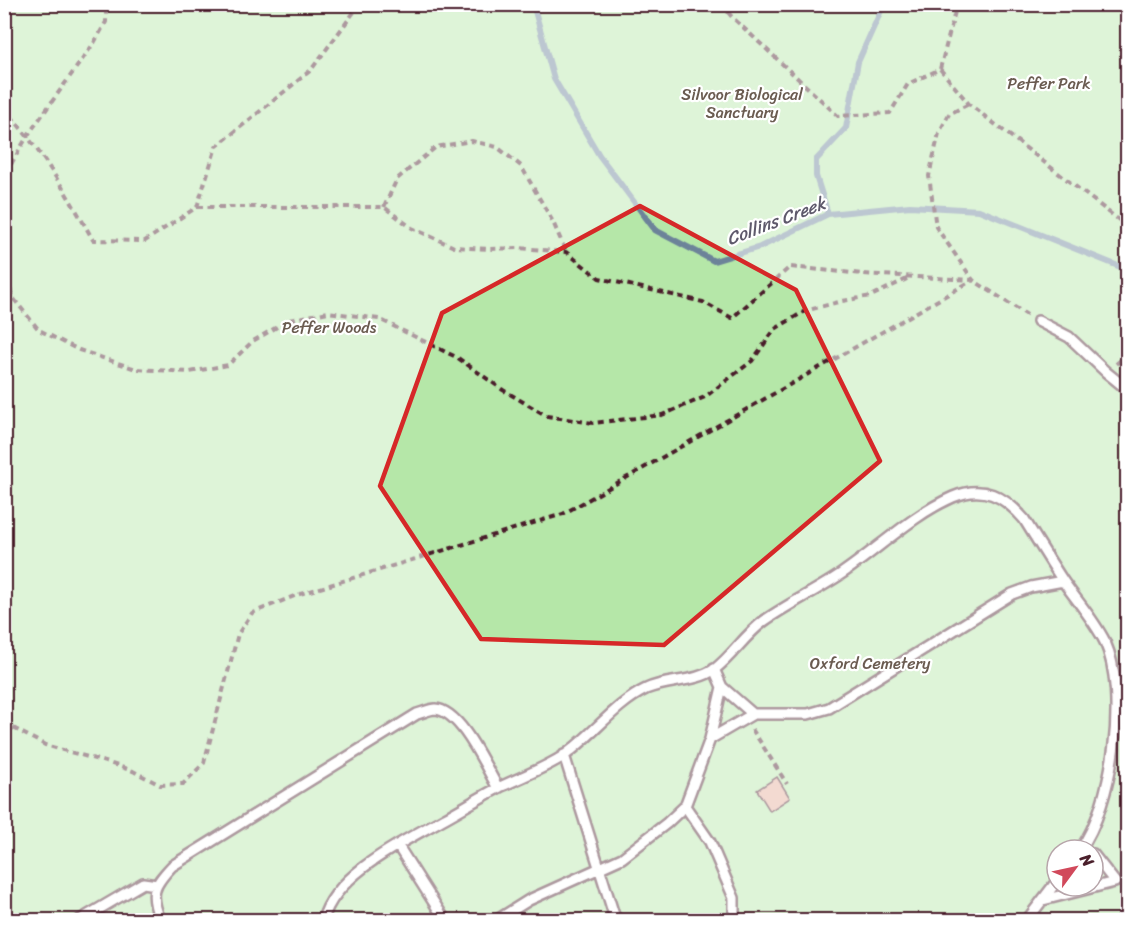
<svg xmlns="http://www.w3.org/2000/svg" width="1132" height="925" font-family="Sriracha,sans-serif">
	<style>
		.green { fill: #b5e7a8; stroke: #80836a; stroke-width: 1.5; fill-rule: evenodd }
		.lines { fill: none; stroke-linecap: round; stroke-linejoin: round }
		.stream { stroke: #6c8399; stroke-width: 6 }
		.building { fill: #e4ae9a; stroke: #4a1f2b; stroke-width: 1.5 }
		.lane-casing { stroke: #4a1f2b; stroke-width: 14 }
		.path { stroke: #4a1f2b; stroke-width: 4; stroke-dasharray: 6 4.5; stroke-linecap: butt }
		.lane { stroke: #fff; stroke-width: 9 }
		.marked { fill: none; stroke: #d62828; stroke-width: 4.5; stroke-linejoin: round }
		.labels { text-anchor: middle; stroke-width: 4.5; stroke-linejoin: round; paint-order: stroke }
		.park-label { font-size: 16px; fill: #6a5b50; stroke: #fff }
		.water-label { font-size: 18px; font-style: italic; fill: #5e596b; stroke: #fff }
	</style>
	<rect width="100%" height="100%" fill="#fff"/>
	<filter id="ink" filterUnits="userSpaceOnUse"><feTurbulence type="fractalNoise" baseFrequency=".0167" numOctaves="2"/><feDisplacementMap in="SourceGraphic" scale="12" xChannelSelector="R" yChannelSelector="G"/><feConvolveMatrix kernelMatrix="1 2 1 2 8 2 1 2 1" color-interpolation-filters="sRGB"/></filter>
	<g filter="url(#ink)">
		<path class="green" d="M5,5H1127V920H5ZM1057,850H1093V886H1057Z"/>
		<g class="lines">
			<path class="stream" d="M533,4L554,79L599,155L655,230L714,261L760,247L828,214L910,206L979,210L1128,270
				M828,214L816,176V160L846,128L858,62L884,4"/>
		</g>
		<path class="building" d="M777,777L790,798L770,811L757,790Z
			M1128,857V872L1121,861Z"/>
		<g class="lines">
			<g class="lane-casing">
				<path id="lane" d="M1038,321L1069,337L1106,372L1128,390
					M714,669L722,687L753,714
					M710,739L753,714H808L829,708L1012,594L1031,587L1063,581
					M564,755L614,915L618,920
					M685,806L710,842L734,898V920
					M398,846L445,920
					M1043,900L1115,882L1093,854
					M80,920L143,883L157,885
					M160,920C150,894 152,887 172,866L417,714C422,713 430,709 435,709C461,710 486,768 498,788
					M323,920C335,873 405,841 445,818C463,808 481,797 500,787C522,777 545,768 565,755C593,735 615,704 646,689C668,679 695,683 715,669C733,655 745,635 764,621C788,604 816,591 841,574C878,549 912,515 953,497C983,484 1004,496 1024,519C1037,540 1050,561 1063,581C1077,601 1094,620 1105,642C1128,693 1113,805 1080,850
					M497,920L529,900L622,858L667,823L685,806L710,739L722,687
					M1027,920L1057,881"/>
			</g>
			<path class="path" d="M721,4L732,17L838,116L890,113L908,84L940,69L957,4
				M940,69L969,104L1128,227
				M4,108C40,149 67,193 93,240L145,241L197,207L216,147L311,70L360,4
				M4,184L10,166L28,135L94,43L106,22V4
				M197,207H384L412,228L454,247L489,249L520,248L566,252L599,278L703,302L732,318L790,267L863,274L973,280L1027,315
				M384,207L397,179L436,147L472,141L497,147L521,166L553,222L566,252
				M4,269L13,298L39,330L79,350L136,369L190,372L228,365L253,341L289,320L328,312L379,319L458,358L503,390L547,416L593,423L662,415L705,397L752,361L775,329L805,311L842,301L871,296L911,277
				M1116,364L1128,354
				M4,723L45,745L109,763L133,771L160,785L183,784L204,763L238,634L252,613L297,595L563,514L973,280L936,227L929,176L939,133L949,114L969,104
				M752,729L787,784"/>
			<use href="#lane" class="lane"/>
		</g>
	</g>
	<path d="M0 0H1132V925H0ZM640,206L796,290L880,461L664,645L481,639L380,486L442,313Z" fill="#fff" fill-opacity=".55" fill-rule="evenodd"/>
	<path class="marked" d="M640,206L796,290L880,461L664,645L481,639L380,486L442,313Z"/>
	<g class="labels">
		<g class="park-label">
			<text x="1049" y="89">Peffer Park</text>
			<text x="742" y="100">Silvoor Biological<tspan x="742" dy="18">Sanctuary</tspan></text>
			<text x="329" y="333">Peffer Woods</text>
			<text x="870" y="669">Oxford Cemetery</text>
		</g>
		<g class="water-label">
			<text transform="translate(776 221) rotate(-21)" y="6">Collins Creek</text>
		</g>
	</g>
	<rect width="1132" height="925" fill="none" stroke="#fff" stroke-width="24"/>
	<rect x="12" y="12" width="1108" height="901" fill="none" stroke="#4a1f2b" stroke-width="2" filter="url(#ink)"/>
	<g transform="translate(1075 868) rotate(57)"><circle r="28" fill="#ffffff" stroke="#b7a5aa" stroke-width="1.5"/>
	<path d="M0-4.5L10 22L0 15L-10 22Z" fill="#d1495b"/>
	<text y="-9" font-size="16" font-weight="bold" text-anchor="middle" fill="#4a1f2b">N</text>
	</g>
</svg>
